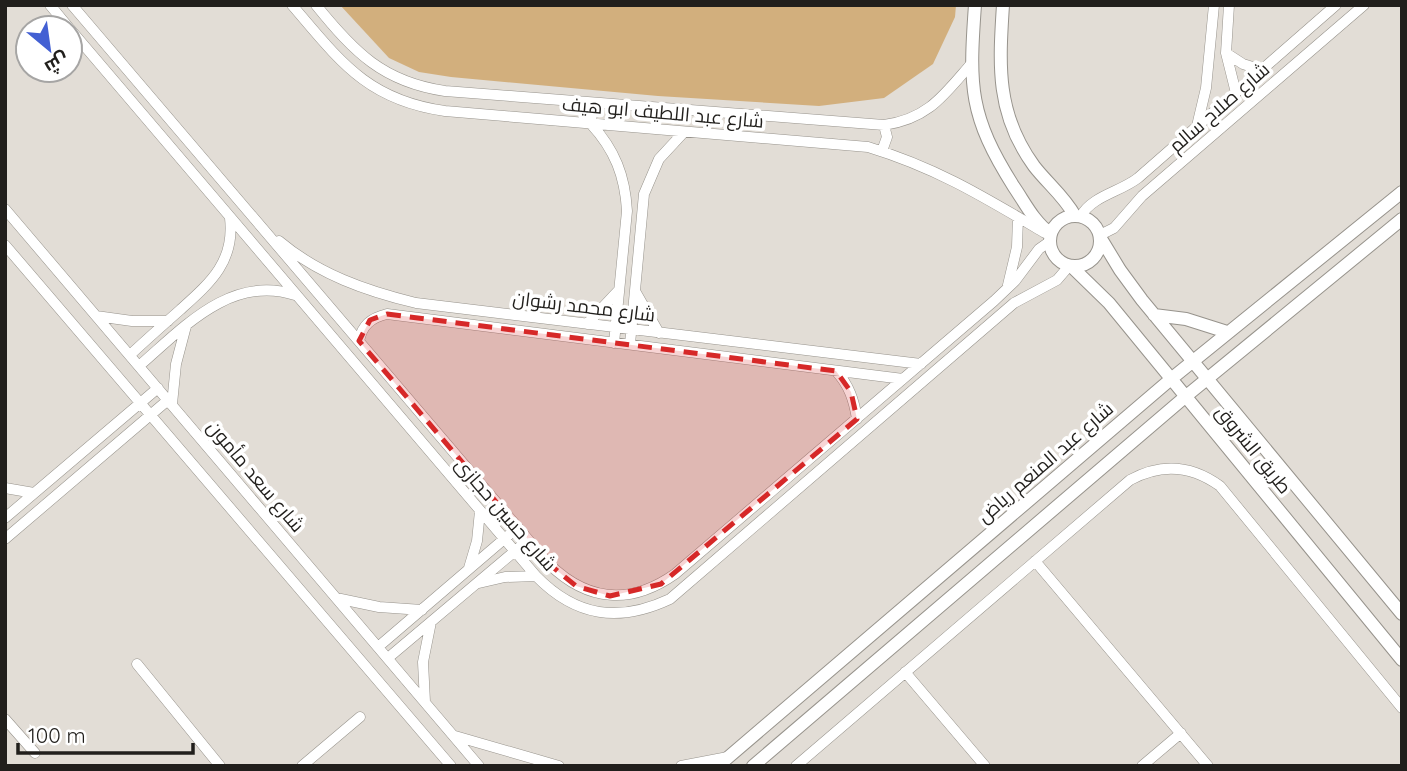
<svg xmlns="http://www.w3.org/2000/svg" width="1407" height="771" font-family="Quicksand,Cairo,sans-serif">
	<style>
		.green { fill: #d2af7d }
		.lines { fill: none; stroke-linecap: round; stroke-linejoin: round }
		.minor-casing { stroke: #97938c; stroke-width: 11 }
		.tertiary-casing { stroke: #97938c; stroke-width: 14 }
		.minor { stroke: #fff; stroke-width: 10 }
		.tertiary { stroke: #fff; stroke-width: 12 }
		.marked { fill: #d62828; fill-opacity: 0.2; stroke: #d62828; stroke-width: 5; stroke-dasharray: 14 9; stroke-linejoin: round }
		.labels { text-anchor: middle; stroke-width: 7; stroke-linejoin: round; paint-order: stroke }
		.street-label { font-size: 19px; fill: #211f1c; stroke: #fff }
	</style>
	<rect width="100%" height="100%" fill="#e2ddd6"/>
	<path class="green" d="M340,5H956L955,17L933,64L884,98L819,106L658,96L451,77L419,72L389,58Z"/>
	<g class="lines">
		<g class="minor-casing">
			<path id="minor" d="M50,5L69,28
				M72,5L549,564C588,602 631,605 675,574L994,301L1015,281L1039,249L1049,242
				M292,5C340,61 367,100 445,111L868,147C937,168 984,197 1045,233
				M316,5C354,52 383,82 445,91L884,125C928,119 944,95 971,64
				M1229,5L1226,53L1236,93
				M70,29L536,576C576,617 619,623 670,599L1014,303L1057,280L1069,266
				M1226,53L1243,64L1262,70
				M593,103L591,124C615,150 625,176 627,211L614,343
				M1197,126L1206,88L1214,5
				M882,151L887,137L884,125
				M5,209L479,766
				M1081,216C1092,196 1120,192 1138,178L1336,5
				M1100,235L1114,228L1142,196L1364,5
				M279,241C318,274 366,291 416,303L921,364
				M5,245L451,766
				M1008,285L1017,247L1018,217
				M635,291L659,333
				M96,316L132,321H168
				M587,324L619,290
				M359,341C362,325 371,318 387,314L903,379
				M630,344L644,194L659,159L684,132
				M130,355C146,340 163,325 180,310C210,283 235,262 230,218
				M139,366C183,328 231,274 295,295
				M836,371C849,385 854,400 857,419
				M172,404L176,364L186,326
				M5,488L34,493
				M5,518L158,388
				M5,539L168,400
				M1035,561L1208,766
				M469,568L477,541L480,511
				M479,583L505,577L536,576
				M336,598L379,607L422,610
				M378,647L517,528
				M388,658L528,540
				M137,664L220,766
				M905,672L985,766
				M425,702L423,662L431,622
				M5,719L35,753
				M455,736L559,766
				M302,766L360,717
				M681,766L728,757
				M796,766L1130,480C1161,463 1191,465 1220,486L1402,708
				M1142,766L1181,733"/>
		</g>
		<g class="tertiary-casing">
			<path id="tertiary" d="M975,5C969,87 969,116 1014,187C1025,203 1034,222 1051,234
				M1003,5C999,66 996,114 1034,166C1047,183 1064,196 1075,216
				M1050 241a25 25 0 1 1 50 0a25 25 0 1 1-50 0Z
				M1100,237L1120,270L1142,300L1402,614
				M1072,267L1109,303L1402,660
				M1154,315L1186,319L1227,332
				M718,766L1171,379L1402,192
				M753,766L1185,397L1402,219"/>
		</g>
		<use href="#minor" class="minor"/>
		<use href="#tertiary" class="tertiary"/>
	</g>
	<path class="marked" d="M387,314L836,371L851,392L857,419L661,584L610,596L576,586L549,564L359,341L370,320Z"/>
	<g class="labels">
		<g class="street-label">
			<text transform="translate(1219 107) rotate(-41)" y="7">شارع صلاح سالم</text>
			<text transform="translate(663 112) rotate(5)" y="7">شارع عبد اللطيف ابو هيف</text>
			<text transform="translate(584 306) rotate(7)" y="7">شارع محمد رشوان</text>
			<text transform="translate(1254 449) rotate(51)" y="7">طريق الشروق</text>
			<text transform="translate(1045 462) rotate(-41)" y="7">شارع عبد المنعم رياض</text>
			<text transform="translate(256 476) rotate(50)" y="7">شارع سعد مأمون</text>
			<text transform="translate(506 514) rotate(49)" y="7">شارع حسين حجازى</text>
		</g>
	</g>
	<rect width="1407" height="771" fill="none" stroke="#211f1c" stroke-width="14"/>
	<g transform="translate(49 49) rotate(151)"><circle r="33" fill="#ffffff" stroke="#a6a5a4" stroke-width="2"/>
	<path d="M0-5L12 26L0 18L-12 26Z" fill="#4360d3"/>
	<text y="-10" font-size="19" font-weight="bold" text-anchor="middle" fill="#211f1c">ش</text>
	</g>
	<path d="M18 743v10h175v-10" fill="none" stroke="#211f1c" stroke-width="3.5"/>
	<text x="28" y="743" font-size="21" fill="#211f1c" stroke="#ffffff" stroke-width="5" paint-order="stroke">100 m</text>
</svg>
